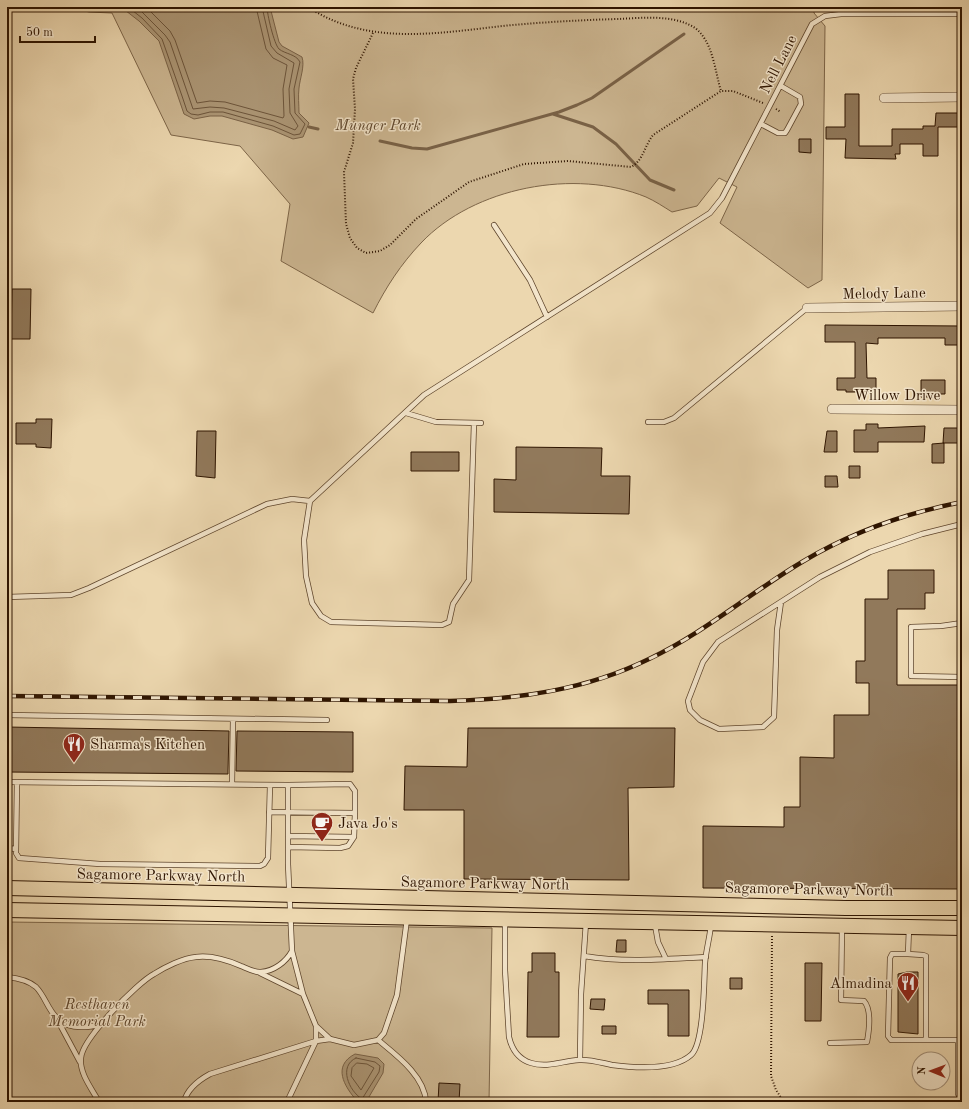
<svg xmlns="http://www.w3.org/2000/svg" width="969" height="1109" font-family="'Old Standard TT',serif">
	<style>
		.green { fill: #ccb691; stroke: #7d6548 }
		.water { fill: #ab9574; stroke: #796146 }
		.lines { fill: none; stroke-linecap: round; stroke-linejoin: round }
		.shore { stroke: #6c543a; stroke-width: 1 }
		.stream { stroke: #796146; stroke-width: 3 }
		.building { fill: #91795b; stroke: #2e1400 }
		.service-casing { stroke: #5e452c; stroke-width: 6 }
		.minor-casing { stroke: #5e452c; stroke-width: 10 }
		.primary-casing { stroke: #2e1400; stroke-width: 16 }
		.path { stroke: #2e1400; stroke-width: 2; stroke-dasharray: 1 2; stroke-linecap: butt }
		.service { stroke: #f3e5cb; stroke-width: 4.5 }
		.minor { stroke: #f3e5cb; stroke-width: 9 }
		.primary { stroke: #ecd7af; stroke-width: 14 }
		.rail-casing { stroke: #2e1400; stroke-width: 4.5 }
		.rail { stroke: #f3e5cb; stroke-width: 3; stroke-dasharray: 9; stroke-linecap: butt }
		.labels { text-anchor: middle; stroke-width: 3; stroke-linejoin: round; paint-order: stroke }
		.street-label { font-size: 15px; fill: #2e1400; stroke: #f3e5cb }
		.park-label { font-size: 15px; font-style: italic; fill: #5d452c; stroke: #f3e5cb }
		.poi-label { font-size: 15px; fill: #2e1400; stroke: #f3e5cb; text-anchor: start }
	</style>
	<rect width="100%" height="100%" fill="#ecd7af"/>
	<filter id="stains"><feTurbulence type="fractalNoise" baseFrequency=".005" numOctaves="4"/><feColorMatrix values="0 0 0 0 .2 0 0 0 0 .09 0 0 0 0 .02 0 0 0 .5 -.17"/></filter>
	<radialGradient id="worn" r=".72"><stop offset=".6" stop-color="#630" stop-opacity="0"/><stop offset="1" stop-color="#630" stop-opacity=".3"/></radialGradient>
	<path class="green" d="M69,7H814V13L825,26L822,280L808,288L720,223L737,187L719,178L697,206L672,212C664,207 655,201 646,197C575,168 474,187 421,243C401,264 386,287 373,313L281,261L290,204L240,146L171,135L112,13L89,12Z
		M7,922L492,928L489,1102H7Z"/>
	<path class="water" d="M121,7H270L279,42L282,46L302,57C305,66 300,78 299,88C298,96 299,105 299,113L309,123L303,137L293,139L272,130L222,116H210L194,119L184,114L159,41L139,21Z
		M355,1054L378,1058L384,1064L383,1073L366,1102L357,1101C344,1086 332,1066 355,1054Z"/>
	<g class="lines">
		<path class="shore" d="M128,7L142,18L162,39L182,96L187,111L191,114L198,115L210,112H223L273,126L294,135L300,134L305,124L295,113L294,89L300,62C296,54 285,54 279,49C274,44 267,14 267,7
			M137,7L165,35L170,42L193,109L210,107L224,108L274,121L295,130L298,126L290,113L289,89L294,63L277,53L271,46L262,7
			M146,7L170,31L175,40L197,103L210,101L225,102L283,118L284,116L283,89L287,65L273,58L266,49L256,7
			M356,1058L375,1062L380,1066L379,1072L362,1099C349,1091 338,1066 356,1058Z
			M357,1063L367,1064L374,1068L361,1090L351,1076L352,1068Z"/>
		<path class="stream" d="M553,114L593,127L616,144L650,180L674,190
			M309,127L318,129
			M380,141L412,148L427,149L559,112L577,105L592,98L684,34"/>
	</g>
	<path class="building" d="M845,94H859V146H892V129H923V126H935L936,113H961V127H938V156H923V144H900V154H895L896,159L845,158L846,139H826V127H845Z
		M799,139H811V153L799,152Z
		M12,289H31L30,339H11Z
		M825,325L962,326V339H959V345H945V338H878V344L866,343L867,378H876V392H846V390H837V378H855V342H825Z
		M921,380H945V394H936V397H921Z
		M36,419H52L51,448L36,447V444H16V423H36Z
		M866,424H878V428L925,426L924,442H878V452H854V430H866Z
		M944,428H962V443H943Z
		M197,431H216L215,478L196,476Z
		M827,431H837V452H824Z
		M944,443V463H932V444Z
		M516,447L602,448L601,476H630L629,514L494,512V479L516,480Z
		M411,452H459V471H411Z
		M849,466H860V478H849Z
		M825,476H837L838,487H825Z
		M888,570H934V593H925V609H897V685H962V889L703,888V826L784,827V807H800V757L834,758V715H869V683H856V661H865V599H888Z
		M7,727L229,731L228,771V774L7,772Z
		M468,728H675L674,787L628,788L629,880L464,879V810H404L405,766L467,767Z
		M237,731L353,732V772L236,771Z
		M617,940H626V952H616Z
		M532,953H555V972H559V1037H527L528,972H532Z
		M805,963H822L821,1021H805Z
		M907,972H918V1034L898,1032V974Z
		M730,978H742V989H730Z
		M648,990H689V1036H668V1004H648Z
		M591,999H605L604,1010L590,1009Z
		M602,1026H616V1034H602Z
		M439,1083L460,1084L459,1102H438Z"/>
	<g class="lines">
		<g class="service-casing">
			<path id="service" d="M761,124L778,133H785L787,130L801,104L800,97L781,86
				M494,225L530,280L547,317
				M406,413L436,422L481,423
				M648,422H664L674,418L807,308
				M474,423L469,580L453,604L449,622L442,625L331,622L321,616L312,603L306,576L304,540L310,501L424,395L710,213L722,198L812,24L825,16L841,14H962
				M7,597L71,595L89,588L267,504L292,499L310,501
				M781,602L777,630L774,717L763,727L719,729L700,720L690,710L688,701L703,662L718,642L820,577L870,552L922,534L962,524
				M962,623L941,626L911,627V676L962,677
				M7,715L327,720
				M7,782L288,785V864L292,951L303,994L316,1026L330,1039L354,1045L378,1040L384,1033L397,995L407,919
				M17,782L16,853L19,858L100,864L260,866L264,864L268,858L270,785
				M232,784L233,719
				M269,812L355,813V791L350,784L288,785
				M288,836L354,837L355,813
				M288,847L340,848L348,846L354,837
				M7,848L16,849
				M505,921V970L509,1037C512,1050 518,1059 531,1063C548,1068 562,1061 579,1060C590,1059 602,1063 612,1065C635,1068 673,1071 691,1055C704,1044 704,982 705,963C706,950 710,937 711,924
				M655,925L658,942L666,959
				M909,928L908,954H892L890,958L888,1036L891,1040H962
				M908,954L923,955L926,956V1040
				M584,956C625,963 665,959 706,957
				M260,973L303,994
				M7,977C17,978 28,980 36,987C45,996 48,1010 57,1018C69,1030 87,1028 101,1024
				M57,1019L80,1062
				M378,1040C396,1055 425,1076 426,1102
				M958,1040V1094L962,1097
				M830,1043L867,1042C869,1031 872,1010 864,1001L841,1000L842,927
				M580,1060L581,994L586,922
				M99,1102C92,1089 79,1073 81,1058C82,1039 137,983 154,974C165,967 183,958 196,957C211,955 227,960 241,966C246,968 255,973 261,972C274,971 286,962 292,951
				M184,1102C187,1089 199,1080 210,1074L316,1041V1026
				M287,1102L316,1041L330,1039"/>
		</g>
		<g class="minor-casing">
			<path id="minor" d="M884,98L962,97
				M807,308L962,306
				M832,409L962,410"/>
		</g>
		<g class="primary-casing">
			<path id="primary" d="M7,888L846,908H962
				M7,910L962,928"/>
		</g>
		<path class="path" d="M308,7C370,48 443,32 512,25C547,22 582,20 618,19C642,18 674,14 695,28C713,41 715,72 721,91
			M373,33L356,68L353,79L355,109L353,143L344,172L346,224L350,238L357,248L366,253L380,251L390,245L416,219L469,182L524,164L568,161L631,167C643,161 645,145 653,135L721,91H733L763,103
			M776,109L781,112
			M772,936L771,1076L776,1090L784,1102"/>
		<use href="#service" class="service"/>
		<use href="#minor" class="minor"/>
		<use href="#primary" class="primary"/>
		<g class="rail-casing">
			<path id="rail" d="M7,696L450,701C519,699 586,690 649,659C704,633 750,593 802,562C850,533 906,513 962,502"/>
		</g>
		<use href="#rail" class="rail"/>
	</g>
	<defs>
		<g id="restaurant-pin" transform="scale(1.15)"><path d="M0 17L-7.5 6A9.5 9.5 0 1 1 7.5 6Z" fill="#8f2418" stroke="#f3e5cb"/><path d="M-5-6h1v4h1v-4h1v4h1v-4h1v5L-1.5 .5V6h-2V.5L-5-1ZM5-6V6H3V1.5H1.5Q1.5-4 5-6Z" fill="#fff"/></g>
		<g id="cafe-pin" transform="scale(1.15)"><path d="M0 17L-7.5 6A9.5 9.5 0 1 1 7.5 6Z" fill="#8f2418" stroke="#f3e5cb"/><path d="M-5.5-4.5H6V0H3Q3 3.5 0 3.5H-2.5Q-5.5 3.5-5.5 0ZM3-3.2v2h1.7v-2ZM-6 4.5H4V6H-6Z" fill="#fff"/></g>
	</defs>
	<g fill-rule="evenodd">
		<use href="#restaurant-pin" x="74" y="744"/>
		<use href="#cafe-pin" x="322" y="823"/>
		<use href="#restaurant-pin" x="908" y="983"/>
	</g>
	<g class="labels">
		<g class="street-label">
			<text transform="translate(778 64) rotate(-63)" y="5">Nell Lane</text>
			<text transform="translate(884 293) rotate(-1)" y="5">Melody Lane</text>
			<text x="897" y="400">Willow Drive</text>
			<text transform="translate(161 875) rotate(1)" y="5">Sagamore Parkway North</text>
			<text transform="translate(485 883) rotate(1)" y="5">Sagamore Parkway North</text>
			<text transform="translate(809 889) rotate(1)" y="5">Sagamore Parkway North</text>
		</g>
		<g class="park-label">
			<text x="378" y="130">Munger Park</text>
			<text x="97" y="1009">Resthaven<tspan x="97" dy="17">Memorial Park</tspan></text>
		</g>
		<g class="poi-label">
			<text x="90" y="749">Sharma's Kitchen</text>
			<text x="338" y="828">Java Jo's</text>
			<text x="892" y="988" text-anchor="end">Almadina</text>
		</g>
	</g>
	<rect width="969" height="1109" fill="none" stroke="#ecd7af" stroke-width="24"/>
	<rect x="8" y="8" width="953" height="1093" fill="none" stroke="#2e1400" stroke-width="2"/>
	<rect x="12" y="12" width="945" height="1085" fill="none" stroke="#2e1400"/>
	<g transform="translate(931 1071) rotate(271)"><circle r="19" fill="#f3e5cb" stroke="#a4917a"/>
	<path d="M0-3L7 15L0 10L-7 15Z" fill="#8f2418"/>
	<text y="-6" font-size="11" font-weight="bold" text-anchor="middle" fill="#2e1400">N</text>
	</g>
	<path d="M20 36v6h75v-6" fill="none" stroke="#2e1400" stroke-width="2"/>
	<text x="26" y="36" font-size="12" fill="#2e1400" stroke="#f3e5cb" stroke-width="3" paint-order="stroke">50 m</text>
	<rect width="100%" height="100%" filter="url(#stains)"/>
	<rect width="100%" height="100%" fill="url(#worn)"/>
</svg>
